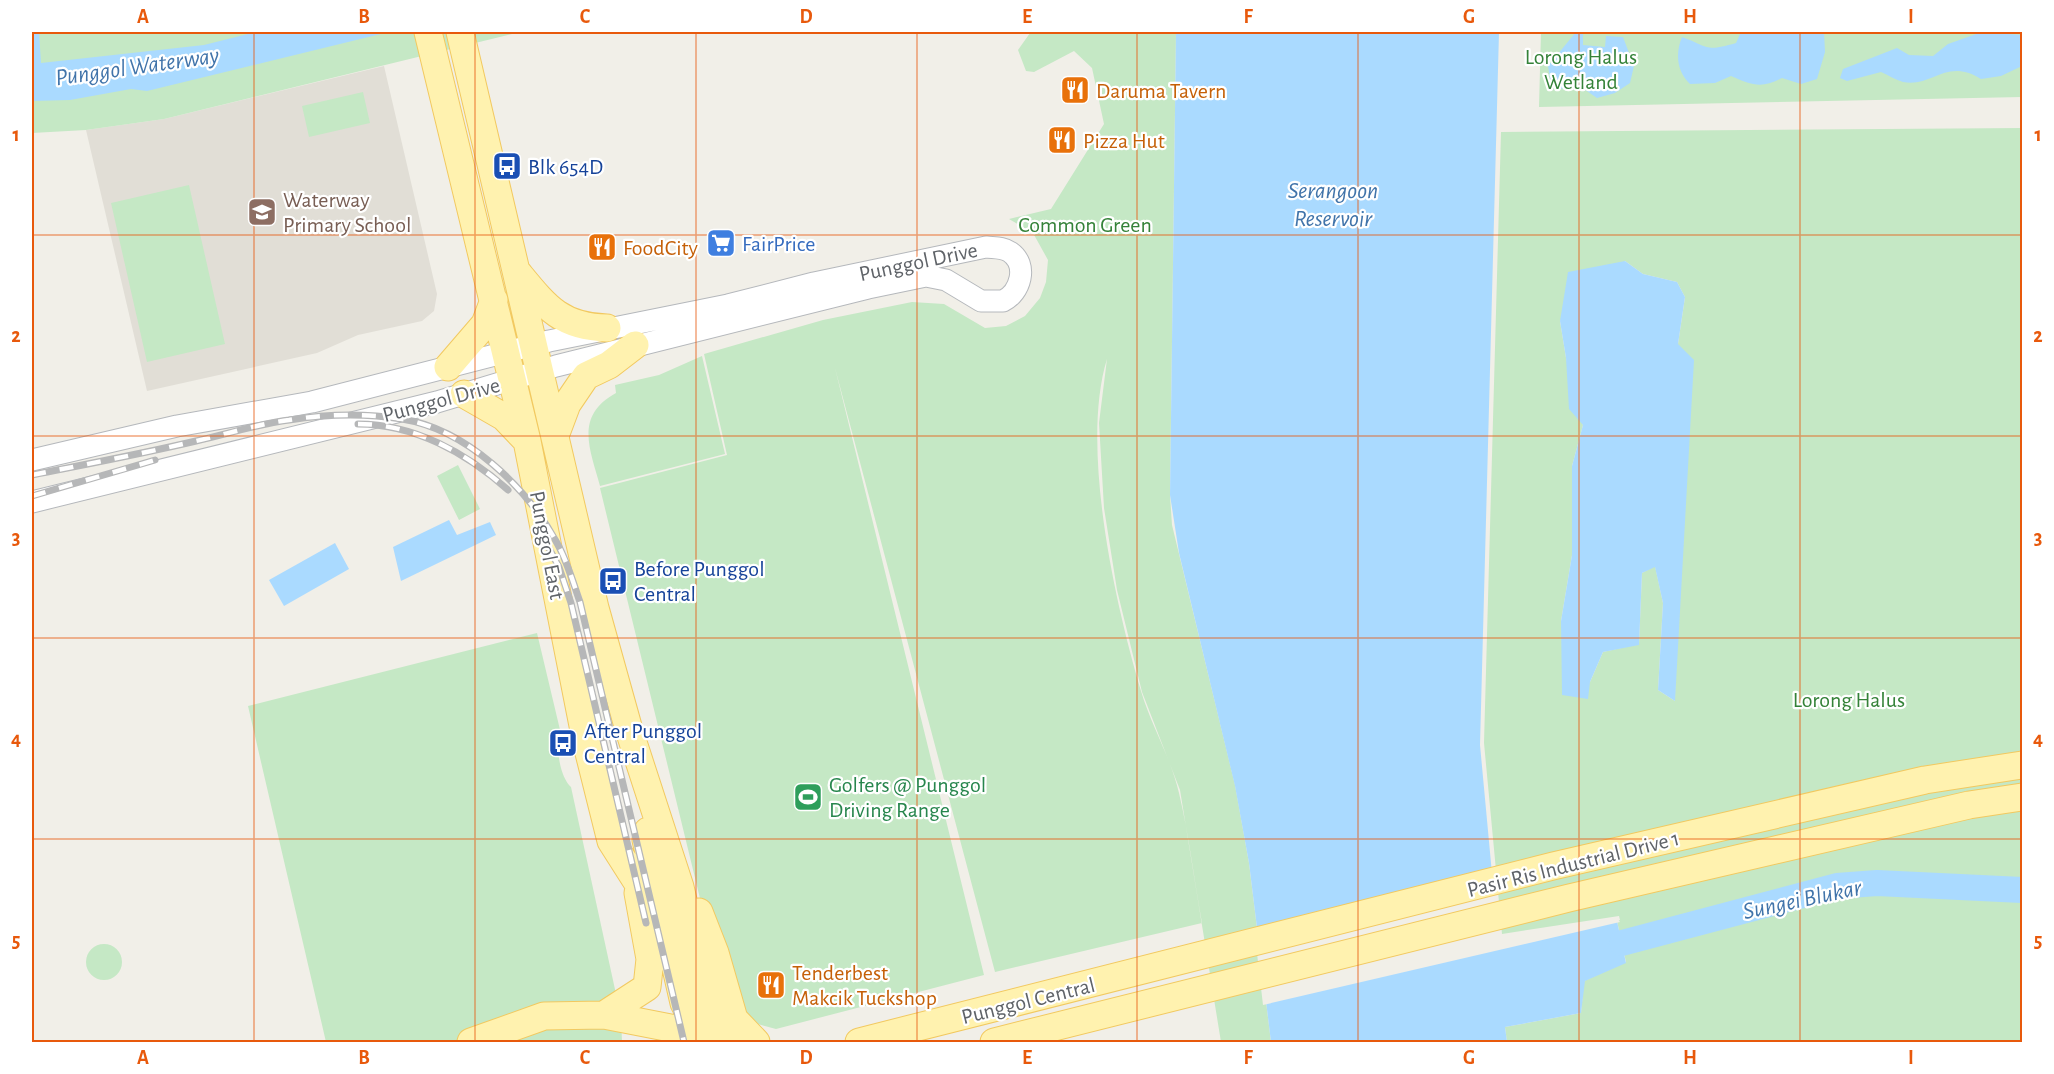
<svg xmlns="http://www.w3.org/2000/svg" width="2054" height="1074" font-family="'Alegreya Sans',sans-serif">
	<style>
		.education { fill: #e1ded6 }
		.green { fill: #c5e8c5; fill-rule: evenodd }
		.water { fill: #aadaff }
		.pier { fill: #f1efe8 }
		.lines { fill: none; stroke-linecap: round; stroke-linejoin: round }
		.river { stroke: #aadaff; stroke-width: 26 }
		.minor-casing { stroke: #b5b8bc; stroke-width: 23 }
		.major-casing { stroke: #f2c960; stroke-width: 29 }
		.minor { stroke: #fff; stroke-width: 21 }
		.major { stroke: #fff2af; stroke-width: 27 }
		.rail-casing { stroke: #b6b7b8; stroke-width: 7 }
		.rail { stroke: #fff; stroke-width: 4.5; stroke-dasharray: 14; stroke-linecap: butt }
		.grid { fill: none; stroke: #e8590c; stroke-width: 1.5; stroke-opacity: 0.55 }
		.labels { text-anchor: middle; stroke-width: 4.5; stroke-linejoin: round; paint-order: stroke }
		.park-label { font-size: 22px; fill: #348238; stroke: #fff }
		.food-label { font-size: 22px; fill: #c56008; stroke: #fff; text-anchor: start }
		.transit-label { font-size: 22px; fill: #164399; stroke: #fff; text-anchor: start }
		.education-label { font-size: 22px; fill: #785e54; stroke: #fff; text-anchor: start }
		.shop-label { font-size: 22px; fill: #366cbe; stroke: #fff; text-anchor: start }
		.street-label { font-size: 22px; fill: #5f6368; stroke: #fff }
		.leisure-label { font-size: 22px; fill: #27864d; stroke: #fff; text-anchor: start }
		.water-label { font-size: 24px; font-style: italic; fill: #4174aa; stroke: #fff }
		.neatline { fill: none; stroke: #e8590c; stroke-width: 2 }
		.grid-label { font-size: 20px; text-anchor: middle; font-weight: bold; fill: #e8590c }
	</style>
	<rect width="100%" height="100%" fill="#f1efe8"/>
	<path class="education" d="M384,66L437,294L434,311L422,321L358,335L317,353L147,391L86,130L164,119Z"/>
	<path class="green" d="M75,32H520L164,119L86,130L32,133V34Z
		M1035,32H1176L1170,495L1172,525L1235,785L1249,863L1271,1042H1221L1180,790L1142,692L1117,590L1104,508L1099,423L1107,359C1080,447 1115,603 1141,691C1151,725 1171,758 1179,793C1189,835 1194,880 1202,923L995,972L835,368L984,975L776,1029L743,1020L725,1001L600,488L727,455L704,354L823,320L912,302L944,304L985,328L1006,326L1025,316L1040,298L1046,282L1048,260L1033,233L1009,219L1051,209L1104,124L1092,68L1074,51L1034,72L1026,71L1018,50L1030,33Z
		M1541,32H2022V97L1539,107Z
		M363,92L370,123L309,137L302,106Z
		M2022,128V1042H1507L1505,1027L1581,1013L1584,981L1626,962L1617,921L1620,920L1619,916L1502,934L1484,743L1501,132ZM1625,261L1643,274L1677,282L1685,297L1678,344L1675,701L1658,690L1663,603L1655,566L1642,573L1639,644L1603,652L1590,682L1561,621L1572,555V466L1583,425L1566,358L1560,321Z
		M189,185L225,344L147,362L111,203Z
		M702,356L725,454L600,486C590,449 574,416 616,393L615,385L659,375Z
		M458,465L480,509L459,520L437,476Z
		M537,633L561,734C555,748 560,777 571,787L621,1017L622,1042H326L248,706Z
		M86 962a18 18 0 1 1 36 0a18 18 0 1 1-36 0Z"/>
	<path class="water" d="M32,32H39L41,63L204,45L256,32H389L147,91L131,89L70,100L32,101Z
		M1176,32H1499L1480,745L1498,938L1617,921L1626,963L1585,981L1581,1013L1505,1027L1507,1042H1271L1249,863L1235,786L1179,553L1170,495Z
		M1576,32H1583V45L1605,47L1606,36L1623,37L1634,66L1630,83L1615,93L1597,98L1581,87L1556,89L1550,78L1548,66Z
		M1741,32H1824L1825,52L1817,79L1801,84L1782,78C1762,89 1751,85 1731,76L1715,83L1690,84C1677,72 1675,54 1682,37C1709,47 1705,52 1736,43Z
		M1982,32L2022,35V66L2001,76L1981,79C1946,57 1932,88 1903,82C1896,80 1888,75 1881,72L1847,81L1840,78L1843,69L1897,48L1909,55L1933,56L1948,44Z
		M1625,261L1643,274L1677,282L1685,297L1678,344L1694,360L1675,701L1658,690L1663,603L1655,567L1642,573L1639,645L1603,652L1590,682L1588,699L1562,695L1561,621L1572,555V466L1583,425L1569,409L1566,358L1560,321L1568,272Z
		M449,520L457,535L490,522L496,535L401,581L393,547Z
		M335,543L349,569L284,606L269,580Z"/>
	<path class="pier" d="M1494,876L1501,935L1617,918L1620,922L1263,1005L1255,936Z"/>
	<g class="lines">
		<path class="river" d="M1622,943L1837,886L1877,883L2022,890"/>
		<g class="minor-casing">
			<path id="minor" d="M32,460L177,426L312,402L549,341L728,305L814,283L986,247C994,248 1003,247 1010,252C1029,265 1020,293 1003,301H981L946,280L926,276L868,288L556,366L437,402L32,502"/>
		</g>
		<g class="major-casing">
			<path id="major" d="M428,32L527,441L586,741L611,841L667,929L684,1003L704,1042
				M460,32L595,608L629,730L680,887L708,1008L723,1042
				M518,273C546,307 561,327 607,328
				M448,367L485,324L494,300
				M464,394L504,417L526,440
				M555,436L567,404L586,376L609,365L635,345
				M648,831L646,840L663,910
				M699,912L715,953L734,1019L756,1042
				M604,1015L647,987L650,959L638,893
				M471,1042L544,1016L604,1015L742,1042
				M859,1042L1553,866L1925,780L2022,765
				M994,1042L1569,898L1969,805L2022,797"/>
		</g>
		<use href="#minor" class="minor"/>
		<use href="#major" class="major"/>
		<g class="rail-casing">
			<path id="rail" d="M358,424C414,424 467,453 508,490
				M32,475C87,464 141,454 196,441C227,434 258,424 289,420C326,414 365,413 402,419C466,429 527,487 557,543C567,561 573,582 580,602L684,1042
				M32,496L155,460
				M538,528L559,567L571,603L646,923"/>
		</g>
		<use href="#rail" class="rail"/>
	</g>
	<path class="grid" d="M254,32V1042M475,32V1042M696,32V1042M917,32V1042M1137,32V1042M1358,32V1042M1579,32V1042M1800,32V1042M32,235H2022M32,436H2022M32,638H2022M32,839H2022"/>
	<defs>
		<g id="restaurant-square" transform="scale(1.5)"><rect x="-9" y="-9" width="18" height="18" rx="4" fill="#e8710a" stroke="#fff"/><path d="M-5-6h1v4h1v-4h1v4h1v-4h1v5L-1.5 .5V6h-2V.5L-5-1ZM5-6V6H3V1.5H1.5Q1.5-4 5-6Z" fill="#fff"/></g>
		<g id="bus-square" transform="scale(1.5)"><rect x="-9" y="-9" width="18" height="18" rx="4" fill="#1a4fb4" stroke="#fff"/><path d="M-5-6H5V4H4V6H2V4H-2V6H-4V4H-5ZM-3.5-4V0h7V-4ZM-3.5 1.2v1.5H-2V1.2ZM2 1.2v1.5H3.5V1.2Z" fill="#fff"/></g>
		<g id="school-square" transform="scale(1.5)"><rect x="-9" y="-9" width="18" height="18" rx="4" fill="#8d6e63" stroke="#fff"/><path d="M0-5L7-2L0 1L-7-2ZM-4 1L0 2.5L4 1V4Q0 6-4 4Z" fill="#fff"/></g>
		<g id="supermarket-square" transform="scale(1.5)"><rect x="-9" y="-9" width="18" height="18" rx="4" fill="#3f7fe0" stroke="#fff"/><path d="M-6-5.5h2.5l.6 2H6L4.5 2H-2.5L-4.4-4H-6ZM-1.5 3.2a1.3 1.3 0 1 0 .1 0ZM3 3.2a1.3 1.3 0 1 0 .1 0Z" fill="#fff"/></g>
		<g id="stadium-square" transform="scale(1.5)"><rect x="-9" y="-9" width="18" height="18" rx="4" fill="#2e9e5b" stroke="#fff"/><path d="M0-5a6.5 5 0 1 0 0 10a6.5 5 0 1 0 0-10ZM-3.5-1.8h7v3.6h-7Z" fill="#fff"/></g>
	</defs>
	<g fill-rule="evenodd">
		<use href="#restaurant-square" x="1075" y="90"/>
		<use href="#restaurant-square" x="1062" y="140"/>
		<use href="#bus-square" x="507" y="166"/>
		<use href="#school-square" x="262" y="212"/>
		<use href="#supermarket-square" x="721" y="243"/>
		<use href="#restaurant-square" x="602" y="247"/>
		<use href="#bus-square" x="613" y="581"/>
		<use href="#bus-square" x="563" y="743"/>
		<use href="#stadium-square" x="808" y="797"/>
		<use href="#restaurant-square" x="771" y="985"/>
	</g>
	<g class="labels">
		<g class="park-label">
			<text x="1581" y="64">Lorong Halus<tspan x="1581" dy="25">Wetland</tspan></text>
			<text x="1085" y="232">Common Green</text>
			<text x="1849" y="707">Lorong Halus</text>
		</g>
		<g class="food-label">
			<text x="1096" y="98">Daruma Tavern</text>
			<text x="1083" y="148">Pizza Hut</text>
			<text x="623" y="255">FoodCity</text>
			<text x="792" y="980">Tenderbest<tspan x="792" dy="25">Makcik Tuckshop</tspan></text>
		</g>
		<g class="transit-label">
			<text x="528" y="174">Blk 654D</text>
			<text x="634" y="576">Before Punggol<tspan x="634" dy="25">Central</tspan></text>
			<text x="584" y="738">After Punggol<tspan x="584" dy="25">Central</tspan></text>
		</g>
		<g class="education-label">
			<text x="283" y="207">Waterway<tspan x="283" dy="25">Primary School</tspan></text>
		</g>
		<g class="shop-label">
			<text x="742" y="251">FairPrice</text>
		</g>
		<g class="street-label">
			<text transform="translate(918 261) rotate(-12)" y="8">Punggol Drive</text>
			<text transform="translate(441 399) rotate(-15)" y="8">Punggol Drive</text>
			<text transform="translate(548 545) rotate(79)" y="8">Punggol East</text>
			<text transform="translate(1573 863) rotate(-14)" y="8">Pasir Ris Industrial Drive 1</text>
			<text transform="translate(1028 1000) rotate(-14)" y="8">Punggol Central</text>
		</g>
		<g class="leisure-label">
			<text x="829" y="792">Golfers @ Punggol<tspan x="829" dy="25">Driving Range</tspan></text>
		</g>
		<g class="water-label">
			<text transform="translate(137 66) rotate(-8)" y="8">Punggol Waterway</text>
			<text x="1333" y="198">Serangoon<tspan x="1333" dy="28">Reservoir</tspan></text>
			<text transform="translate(1802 899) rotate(-12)" y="8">Sungei Blukar</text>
		</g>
	</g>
	<rect width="2054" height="1074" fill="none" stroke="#ffffff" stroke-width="66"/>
	<rect x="33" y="33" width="1988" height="1008" class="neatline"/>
	<g class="grid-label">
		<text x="143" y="23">A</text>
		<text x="364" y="23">B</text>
		<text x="585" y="23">C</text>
		<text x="806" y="23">D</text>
		<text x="1027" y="23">E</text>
		<text x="1248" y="23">F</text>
		<text x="1469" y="23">G</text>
		<text x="1690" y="23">H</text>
		<text x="1911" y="23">I</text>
		<text x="16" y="141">1</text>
		<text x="2038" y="141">1</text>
		<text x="16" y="342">2</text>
		<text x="2038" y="342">2</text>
		<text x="16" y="544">3</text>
		<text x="2038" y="544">3</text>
		<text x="16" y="745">4</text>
		<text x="2038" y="745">4</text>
		<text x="16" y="947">5</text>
		<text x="2038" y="947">5</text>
		<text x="143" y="1064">A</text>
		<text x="364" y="1064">B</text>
		<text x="585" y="1064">C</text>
		<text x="806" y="1064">D</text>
		<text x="1027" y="1064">E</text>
		<text x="1248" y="1064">F</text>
		<text x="1469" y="1064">G</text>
		<text x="1690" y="1064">H</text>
		<text x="1911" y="1064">I</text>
	</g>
</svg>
